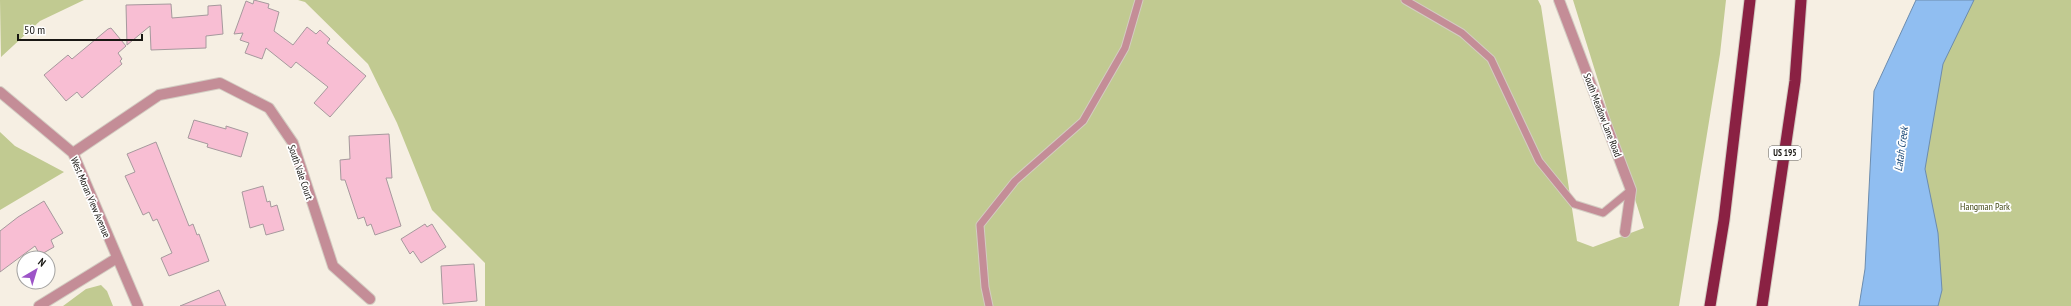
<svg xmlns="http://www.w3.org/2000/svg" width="2071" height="306" font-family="'PT Sans Narrow',sans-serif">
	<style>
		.green { fill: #c1ca91 }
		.water { fill: #90bef1; stroke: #6c8cae }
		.building { fill: #f8bed3; stroke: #a6999d }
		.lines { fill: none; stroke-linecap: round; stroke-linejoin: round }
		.service-casing { stroke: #d3ccc2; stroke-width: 9 }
		.minor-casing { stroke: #d3ccc2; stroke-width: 12 }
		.trunk-casing { stroke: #d3ccc2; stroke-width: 13 }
		.service { stroke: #c48d97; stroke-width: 7 }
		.minor { stroke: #c48d97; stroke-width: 10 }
		.trunk { stroke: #8a2143; stroke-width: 11 }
		.labels { text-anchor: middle; stroke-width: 3.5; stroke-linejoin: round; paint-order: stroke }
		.shield { fill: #fff; stroke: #5e5d5a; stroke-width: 1 }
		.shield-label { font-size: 9px; font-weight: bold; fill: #191713 }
		.street-label { font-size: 10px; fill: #191713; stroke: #fff }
		.park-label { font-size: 10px; fill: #444a18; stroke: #fff }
		.water-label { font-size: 11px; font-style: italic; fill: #174675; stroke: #fff }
	</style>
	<rect width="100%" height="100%" fill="#f6efe3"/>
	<path class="green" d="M0,0H84L40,21L1,57Z
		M298,0H1538L1541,6L1577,241L1593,247L1644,228L1573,0H1726L1720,54L1679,306H485V263L432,210L397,123L368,64L305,2Z
		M1949,0H2071V306H1897Z
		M0,132L15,146L64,172L0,210Z
		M101,285L107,291L113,306H63L86,289Z"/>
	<path class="water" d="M1916,0H1974L1943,64L1925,169L1938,233L1942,290L1938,306H1859L1865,269L1874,91Z"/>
	<path class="building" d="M254,0L269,4L268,8L279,12L274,31L293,45L307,27L316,34L320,30L330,39L327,43L366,76L330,117L314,103L328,87L296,62L291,68L266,48L262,59L245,53L249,43L240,40L243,33L234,34L246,1L253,4Z
		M171,4L172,18L208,15V6L221,5L223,34L206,36V48L151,50L150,26L127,45L126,5Z
		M111,28L126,46L118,53L122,59L120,61L122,64L82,98L77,92L66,101L44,75L68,55L72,59L108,29Z
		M194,120L226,129V126L248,133L241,157L207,147L208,144L188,138Z
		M389,134L392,178H386L401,226L375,235L371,224L367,226L364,217L358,219L345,180H341L340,160L350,159L349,136Z
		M156,142L189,226L193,224L197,235L199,234L209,261L169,276L161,258L172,253L161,228L157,219L153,221L149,212L143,215L125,176L135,172L127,154Z
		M263,186L267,202L270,201L271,207L277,205L284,230L266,235L263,224L250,228L242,192Z
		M44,201L63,233L51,240L54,247L40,255L35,246L0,272V231L18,217Z
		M425,224L427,227L432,224L446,247L421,263L413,251L410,254L401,239Z
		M474,264L477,301L443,304L441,266Z
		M219,290L226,306H180Z"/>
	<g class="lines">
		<g class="service-casing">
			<path id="service" d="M1405,0L1462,33L1491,59L1539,161L1574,204L1603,213L1631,190
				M989,306L985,287L980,225L1015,181L1083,121L1125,48L1139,0"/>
		</g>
		<g class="minor-casing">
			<path id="minor" d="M1559,0L1631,190L1625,232
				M0,92L73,153L138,306
				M73,153L159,95L220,83L269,108L293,143L333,266L370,299
				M39,306L117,258"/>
		</g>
		<g class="trunk-casing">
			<path id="trunk" d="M1710,306L1724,220L1750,0
				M1762,306L1795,81L1801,0"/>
		</g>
		<use href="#service" class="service"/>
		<use href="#minor" class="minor"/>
		<use href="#trunk" class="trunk"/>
	</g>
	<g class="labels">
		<rect class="shield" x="1769" y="146" width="32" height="14" rx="3"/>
		<g class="shield-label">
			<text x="1785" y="156">US 195</text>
		</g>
		<g class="street-label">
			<text transform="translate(1603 115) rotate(69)" y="4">South Meadow Lane Road</text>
			<text transform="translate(301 172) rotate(71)" y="4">South Vale Court</text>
			<text transform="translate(91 197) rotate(67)" y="4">West Moran View Avenue</text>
		</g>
		<g class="park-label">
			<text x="1985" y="210">Hangman Park</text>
		</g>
		<g class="water-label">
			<text transform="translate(1901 149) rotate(-82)" y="4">Latah Creek</text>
		</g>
	</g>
	<g transform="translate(36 270) rotate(38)"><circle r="19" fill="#ffffff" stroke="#a3a2a1"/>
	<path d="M0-3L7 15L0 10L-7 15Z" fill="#9d54c7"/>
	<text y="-6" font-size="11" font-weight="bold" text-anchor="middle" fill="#191713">N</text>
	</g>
	<path d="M18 34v6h124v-6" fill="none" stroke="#191713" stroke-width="2"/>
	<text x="24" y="34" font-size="12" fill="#191713" stroke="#ffffff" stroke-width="3" paint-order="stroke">50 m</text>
</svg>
